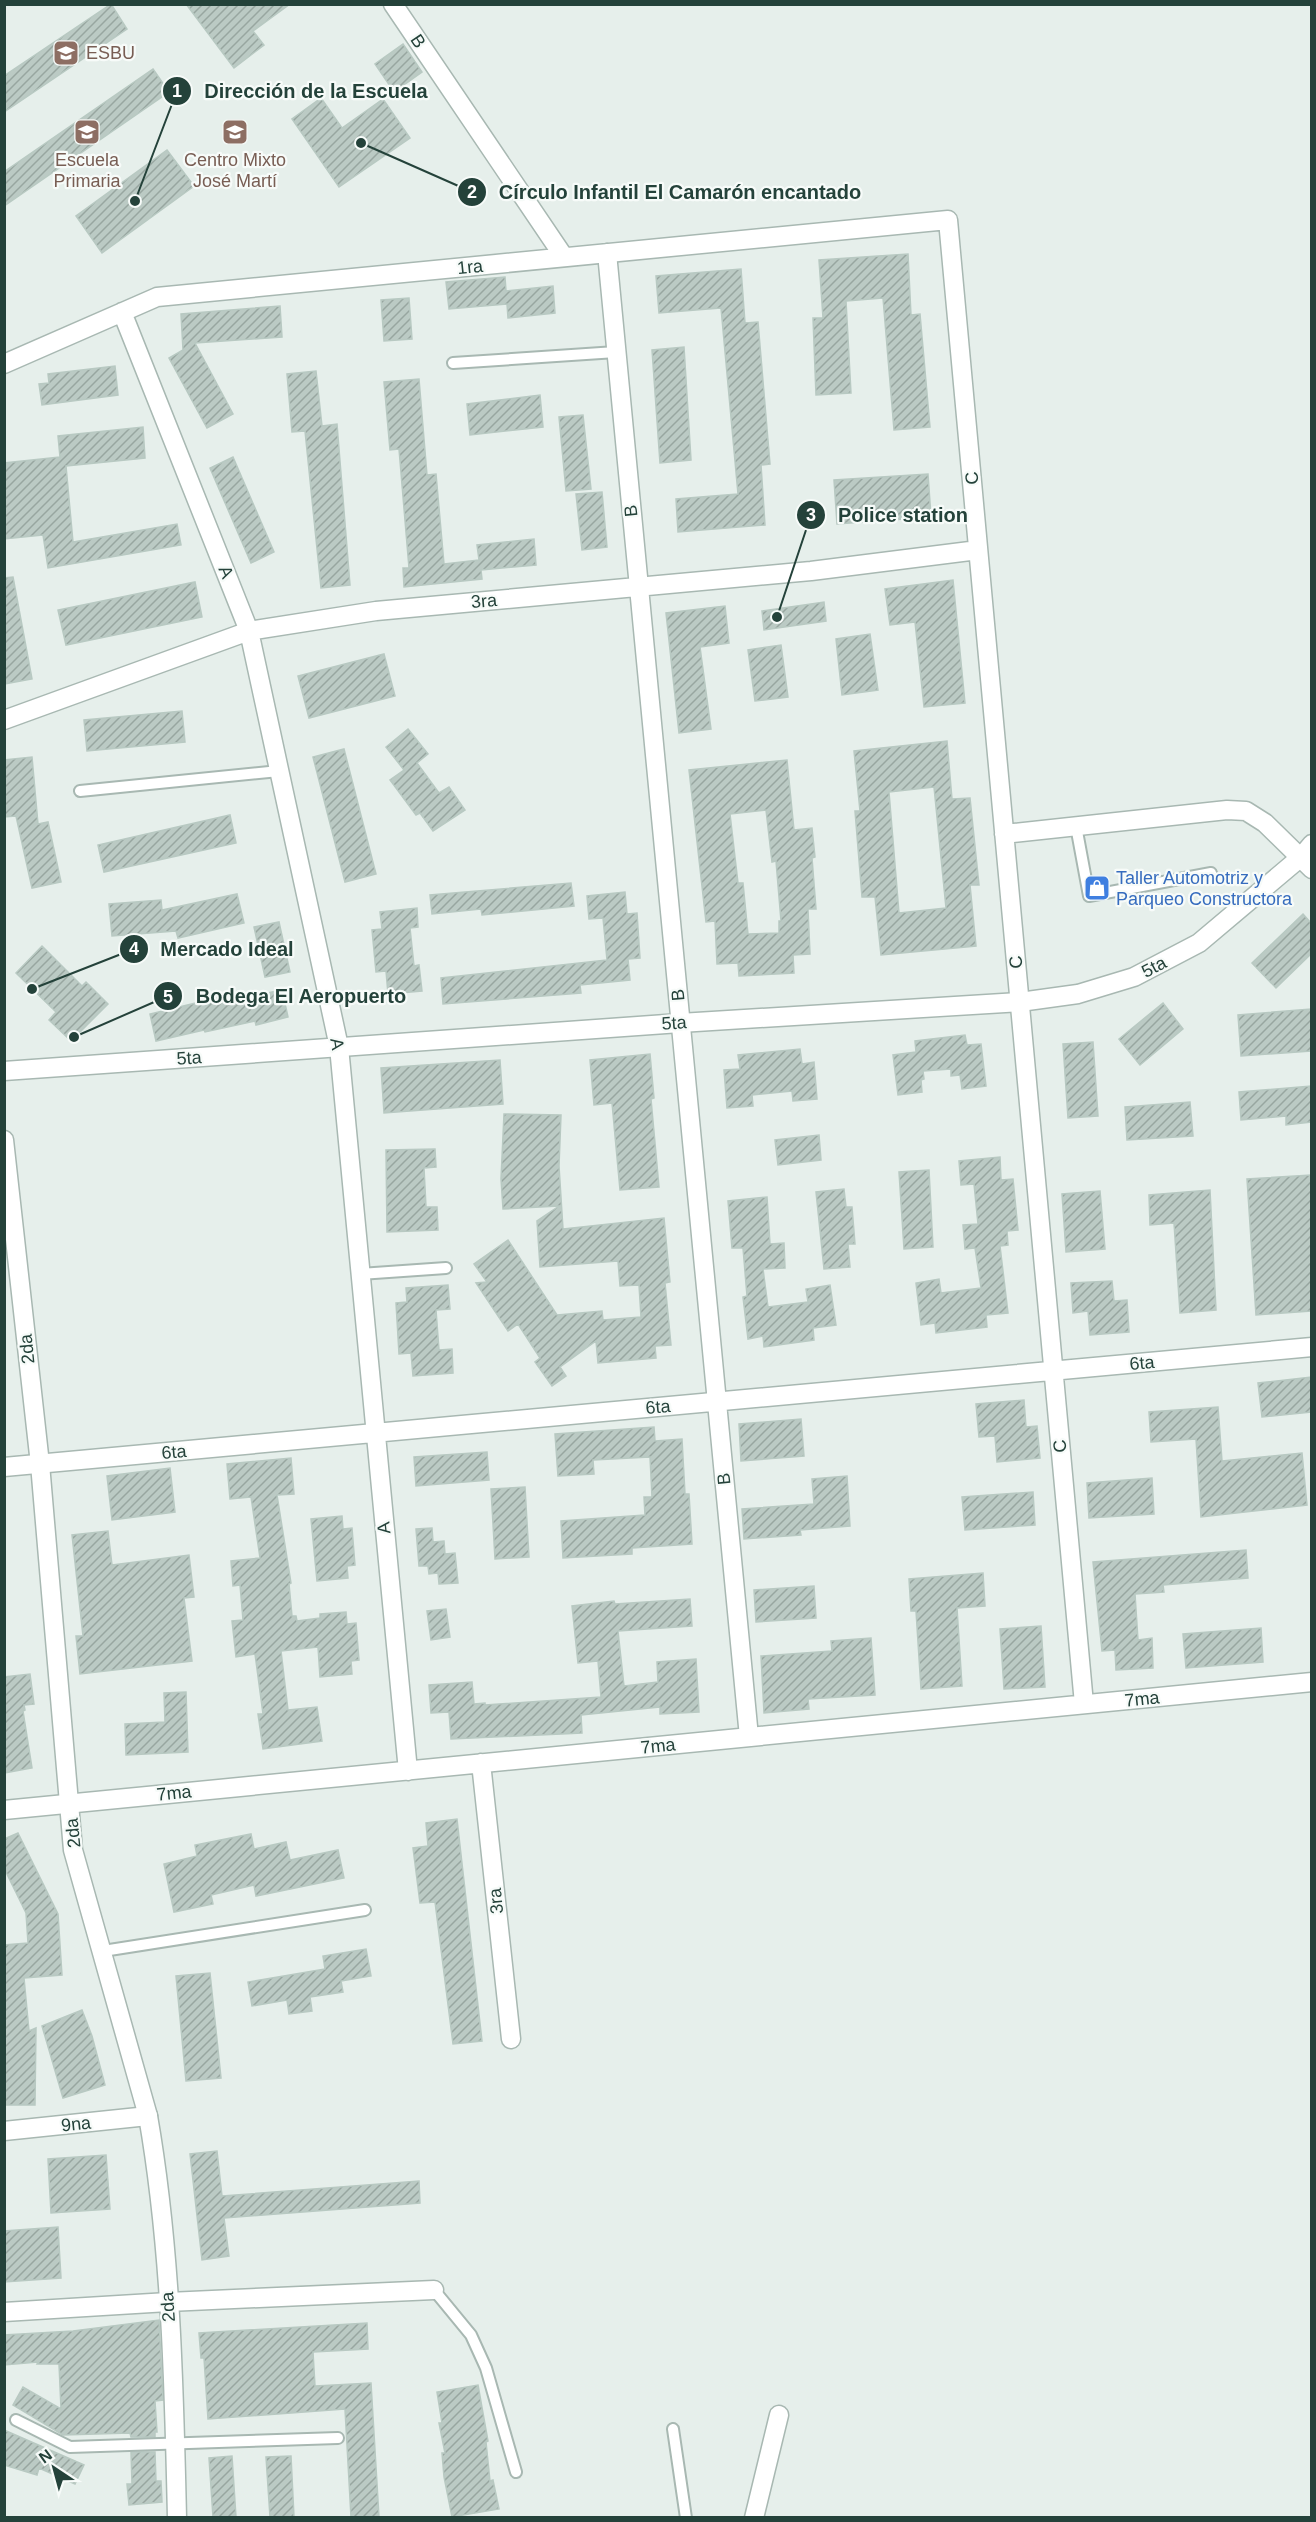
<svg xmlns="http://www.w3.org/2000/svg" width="1316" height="2522" font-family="Helvetica,sans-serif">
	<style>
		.building { fill: url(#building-hatch); stroke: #b8c9c2; stroke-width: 1.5; fill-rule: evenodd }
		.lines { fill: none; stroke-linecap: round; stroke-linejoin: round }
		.service-casing { stroke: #a8b8b2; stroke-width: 14 }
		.minor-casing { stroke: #a8b8b2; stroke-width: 21 }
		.tertiary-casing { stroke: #a8b8b2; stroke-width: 21 }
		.service { stroke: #fff; stroke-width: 10 }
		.minor { stroke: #fff; stroke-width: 18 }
		.tertiary { stroke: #fff; stroke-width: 18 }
		.labels { text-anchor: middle; stroke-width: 4.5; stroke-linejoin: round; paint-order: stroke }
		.street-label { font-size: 18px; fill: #24423a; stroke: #f7fbf9 }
		.education-label { font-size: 18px; fill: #785e54; stroke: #f7fbf9 }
		.shop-label { font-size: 18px; fill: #366cbe; stroke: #f7fbf9; text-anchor: start }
		.leader { fill: none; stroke: #24423a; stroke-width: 2 }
		.callout-dot { fill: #24423a; stroke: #f7fbf9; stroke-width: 2 }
		.mark-label { font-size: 18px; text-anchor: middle; font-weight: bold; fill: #fff }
		.callout-label { font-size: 20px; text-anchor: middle; font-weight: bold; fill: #24423a; stroke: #f7fbf9; stroke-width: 4.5; stroke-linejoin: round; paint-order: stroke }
	</style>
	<defs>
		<pattern id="building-hatch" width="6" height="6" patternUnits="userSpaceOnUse" patternTransform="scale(1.5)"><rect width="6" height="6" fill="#bbcac4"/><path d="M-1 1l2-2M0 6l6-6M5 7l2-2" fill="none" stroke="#98a6a0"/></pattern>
	</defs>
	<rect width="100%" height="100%" fill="#e6efeb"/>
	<path class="building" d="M111,4L127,29L4,112V76Z
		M186,4H290L253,31L264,45L234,68Z
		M403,44L422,72L394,92L375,64Z
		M153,69L169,92L4,206V172Z
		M321,98L342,128L383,99L410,138L339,187L292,119Z
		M167,150L194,186L102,253L76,216Z
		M908,254L911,315L920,314L930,427L894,430L883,298L846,301L851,393L816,395L813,318H823L819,260Z
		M741,269L745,323L758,322L770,464L761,465L765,525L678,532L676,499L738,494L721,308L659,313L656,276Z
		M505,277L506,291L553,286L555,313L508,318L507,304L449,309L446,282Z
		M409,298L412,339L384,341L381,300Z
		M280,306L282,337L195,343L233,414L207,428L169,358L183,350L181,314Z
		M684,347L691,460L660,463L652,350Z
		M115,366L118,395L42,405L39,384L49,383L48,374Z
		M316,371L322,426L337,424L350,585L321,588L305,431L292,432L287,374Z
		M419,379L427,475L436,474L444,564L479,560L477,545L534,539L536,565L481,570L482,579L404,587L403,568H409L399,449L390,450L384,382Z
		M540,395L543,427L470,435L467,404Z
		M583,415L591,489L566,491L559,417Z
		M143,427L145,458L66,466L73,542L177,524L181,545L48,568L43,535L4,539V463L60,457L58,436Z
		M233,457L274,552L251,563L210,468Z
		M928,474L931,517L837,524L834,480Z
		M602,492L607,547L582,550L576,494Z
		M13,577L32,679L4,684V578Z
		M953,580L965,703L924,707L915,622L890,625L885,589Z
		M195,582L202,617L66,645L58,610Z
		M824,602L826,621L764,630L762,611Z
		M725,606L729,643L700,647L711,729L679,733L666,613Z
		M870,634L878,690L842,695L836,639Z
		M781,645L788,697L755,701L748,650Z
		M384,654L395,696L309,718L298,676Z
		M182,711L185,742L87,751L84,720Z
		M408,729L428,754L417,763L439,793L449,787L465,810L433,831L420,813L416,815L390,780L404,770L386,747Z
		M947,741L952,799L970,798L979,885H970L976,946L881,955L875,897H862L855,811H860L854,751ZM934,787L946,908L899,913L889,792Z
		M344,749L376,874L345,882L313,757Z
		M32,757L38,824L48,822L61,882L32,888L16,816L4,817V760Z
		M787,760L794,830L812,828L815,857L812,858L816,909H808L810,954L793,955L794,973L739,976L738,963L717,964L715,921L706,922L689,770ZM766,810L772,862L776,861L781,921H779V933L748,934L743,883H738L730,814Z
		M230,815L236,843L104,872L98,845Z
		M571,883L574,906L482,915L481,909L432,914L430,895Z
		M625,892L627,914L637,913L640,958L628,959L630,980L580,985L581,993L443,1004L441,978L607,960L603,918L589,919L587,896Z
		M237,894L244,923L178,938L176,931L112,936L109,904L161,900L162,910Z
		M417,908L418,927L410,928L414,966L419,965L422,991L388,994L386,971L376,972L372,930L382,929L380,912Z
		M1303,914L1311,923V954L1276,988L1252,963Z
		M279,922L290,972L265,977L254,927Z
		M42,946L82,986L86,982L108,1004L71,1041L49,1020L56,1012L16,973Z
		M282,990L288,1017L256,1025L255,1021L205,1032L204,1030L156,1041L150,1014L233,994L234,1000Z
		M1163,1003L1183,1029L1140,1065L1119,1039Z
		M1311,1009V1051L1241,1056L1238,1015Z
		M965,1035L967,1045L981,1044L986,1086L962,1089L960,1075L951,1076V1069L923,1071L924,1079L921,1080L922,1092L898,1095L893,1055L916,1052L915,1041Z
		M1093,1042L1098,1116L1068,1118L1063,1044Z
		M800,1049L802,1064L814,1062L817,1099L793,1101L792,1091L752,1095L753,1106L727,1108L724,1070L740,1069L738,1055Z
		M650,1054L654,1098L651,1099L659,1187L620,1190L612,1103L594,1105L590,1060Z
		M500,1060L503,1104L384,1113L381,1068Z
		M1311,1086V1122L1286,1125V1116L1241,1120L1239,1092Z
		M1190,1102L1193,1136L1127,1140L1125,1107Z
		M504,1114L561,1115L559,1166L563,1229L664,1218L670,1282L665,1283L671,1345L655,1346L656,1358L598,1363L596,1341L560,1367L566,1376L552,1386L535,1362L540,1358L518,1324L508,1331L476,1283L487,1282L474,1264L508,1240L557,1315L602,1311L603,1320L641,1317L639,1285L620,1286L618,1261L540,1267L537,1221L559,1206L503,1209L501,1179Z
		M819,1135L821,1160L778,1165L775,1140Z
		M435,1149L436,1167L424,1168L426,1207H437L438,1230L387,1232L386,1150Z
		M1000,1157L1001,1180L1013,1179L1018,1230L1007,1231L1008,1245L1000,1246L1008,1313L986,1315L987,1327L936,1333L935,1323L921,1325L916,1283L939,1279L941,1293L981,1288L975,1248L965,1249L963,1225L978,1224L974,1184L961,1185L959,1161Z
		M929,1170L933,1247L904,1249L899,1172Z
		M1311,1175V1311L1256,1315L1247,1179Z
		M844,1189L846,1207H852L855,1244H848L850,1267L824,1269L816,1192Z
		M1210,1190L1216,1310L1180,1313L1174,1223L1150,1225L1149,1195Z
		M1100,1191L1105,1249L1066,1252L1062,1194Z
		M767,1197L770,1244L784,1243L785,1268L763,1269L768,1307L808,1302L806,1289L830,1285L836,1325L813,1328L814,1340L764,1347L763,1336L748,1339L743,1297L747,1296L743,1248H732L728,1201Z
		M1112,1281L1114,1301L1127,1300L1129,1332L1090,1335L1088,1311L1073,1313L1071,1283Z
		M448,1285L450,1309L436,1310L439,1350L452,1349L453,1373L413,1376L411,1353L399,1354L396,1303L407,1302L406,1288Z
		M1311,1377V1412L1262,1417L1258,1383Z
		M1024,1400L1026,1427L1037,1426L1040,1458L997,1462L995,1436L979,1437L976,1404Z
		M1218,1407L1222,1461L1302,1453L1307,1505L1201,1517L1196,1439L1151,1442L1149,1412Z
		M801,1419L804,1456L741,1461L739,1424Z
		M654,1427L655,1441L682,1439L685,1494H689L692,1544L632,1548V1554L563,1558L561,1521L645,1515L644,1497H652L650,1457L593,1460L594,1474L558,1476L555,1434Z
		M487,1452L489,1480L416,1486L414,1457Z
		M291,1458L294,1494L277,1495L291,1583L289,1584L292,1616H296L297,1621L320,1618V1614L346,1612L347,1624L356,1623L359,1660L351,1661L352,1674L320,1677L318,1647L281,1651L288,1710L317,1707L322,1741L263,1749L258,1714H263L255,1654L236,1657L232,1621L243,1620L240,1585L233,1586L231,1561L260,1558L251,1497L230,1499L227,1464Z
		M170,1468L175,1512L112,1520L107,1476Z
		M847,1476L850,1526L800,1530L801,1535L744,1539L742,1509L814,1504L812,1479Z
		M1152,1478L1154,1514L1089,1518L1087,1483Z
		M525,1487L529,1557L495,1559L491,1489Z
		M1033,1492L1035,1525L965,1530L962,1497Z
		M342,1516L343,1529L352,1528L355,1565L347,1566L348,1578L317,1581L311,1519Z
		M432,1528L433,1542L444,1541L445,1554L455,1553L458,1583L439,1584L438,1573L429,1574L428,1566H419L416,1529Z
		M108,1531L112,1565L189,1555L194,1597L184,1598L192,1661L80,1674L76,1636H83L72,1535Z
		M1246,1550L1248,1578L1163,1585L1164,1592L1135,1594L1138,1640L1152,1638L1153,1668L1116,1670L1115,1650L1102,1651L1093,1562Z
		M983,1573L985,1606L957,1608L962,1686L921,1689L916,1611H911L909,1579Z
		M814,1586L816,1618L756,1622L754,1590Z
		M690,1599L692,1626L618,1631L624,1686L658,1682L657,1662L696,1659L699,1712L660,1714V1707L581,1715L582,1733L451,1739L449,1712L431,1713L429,1685L472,1682L474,1704L485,1703V1705L601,1697L598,1661L578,1663L572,1606L614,1601L615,1604Z
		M446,1609L450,1637L431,1640L427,1611Z
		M1041,1626L1045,1687L1004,1689L1000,1629Z
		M1261,1628L1263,1662L1186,1668L1183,1634Z
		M871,1638L875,1695L808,1699L809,1709L764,1713L761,1656L832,1651L831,1641Z
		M30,1674L34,1704L24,1705L25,1710L23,1711L32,1768L4,1773V1677Z
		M186,1692L188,1752L126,1755L125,1724L165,1722L164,1693Z
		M457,1819L482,2041L453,2044L435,1902L420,1903L413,1848L428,1846L426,1823Z
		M18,1833L58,1914L62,1975L24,1978L29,2031L36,2028L35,2105H4V1945L28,1943L26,1913L4,1868V1839Z
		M251,1834L254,1849L286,1842L290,1860L338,1850L344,1878L256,1896L254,1885L211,1895L213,1904L174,1912L164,1864L197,1856L195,1845Z
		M366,1949L371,1976L341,1981L343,1992L310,1997L312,2011L289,2014L287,2000L252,2006L248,1982L325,1969L323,1956Z
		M210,1973L221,2078L186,2081L176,1976Z
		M82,2010L92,2036L105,2085L63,2098L42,2026Z
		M217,2151L222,2196L419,2181L420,2203L224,2218L229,2256L202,2260L190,2154Z
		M106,2155L110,2209L51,2213L48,2159Z
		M58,2227L61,2278L4,2282V2231Z
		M159,2320L163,2400L155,2401L157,2432H155V2437H131L130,2433L63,2435L13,2405L23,2387L61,2409L59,2364H37L38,2362L4,2365V2335L73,2331Z
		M367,2323L368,2349L313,2352L315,2386L371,2383L379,2517H351L345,2409L208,2419L204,2358H201L199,2333Z
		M478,2385L488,2441L486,2442L490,2481L493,2480L499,2509L452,2517L444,2477L442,2453H445L439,2423H442L437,2392Z
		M4,2430L84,2465L75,2484L39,2468L37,2475L4,2465Z
		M131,2452H155L156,2481H161L162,2502L129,2505L127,2484H132Z
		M232,2456L236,2517H213L209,2458Z
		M291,2456L294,2517H270L266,2457Z"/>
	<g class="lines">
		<g class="service-casing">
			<path id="service" d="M453,363L616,352
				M80,791L279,771
				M1076,826L1089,896L1211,873
				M360,1274L446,1268
				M103,1951L365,1910
				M434,2290L471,2335L486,2368L516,2472
				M16,2420L70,2447L338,2438
				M673,2429L686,2518"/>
		</g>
		<g class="minor-casing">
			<path id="minor" d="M393,4L564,257
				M607,253L749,1737
				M122,312L249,631L339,1047L408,1771
				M4,364L157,297L948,220L1084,1704
				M4,720L249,631L376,611L811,571L978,550
				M1004,834L1227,810L1246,811L1265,823L1312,869
				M4,1467L1312,1347
				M481,1763L511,2039
				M4,1810L1312,1682
				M4,2131L148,2116
				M4,2312L168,2302L434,2290
				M754,2518L779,2415"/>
		</g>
		<g class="tertiary-casing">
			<path id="tertiary" d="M4,1071L680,1023L1020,1002L1078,994L1134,977L1199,943L1301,857L1312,844
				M4,1140L40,1464L73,1850L148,2116C171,2248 174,2384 177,2518"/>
		</g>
		<use href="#service" class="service"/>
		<use href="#minor" class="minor"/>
		<use href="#tertiary" class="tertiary"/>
	</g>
	<defs>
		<g id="school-square" transform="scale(1.35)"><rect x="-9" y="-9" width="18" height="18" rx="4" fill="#8d6e63" stroke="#f7fbf9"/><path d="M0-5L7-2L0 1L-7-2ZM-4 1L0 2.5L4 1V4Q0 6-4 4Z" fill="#fff"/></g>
		<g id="shop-square" transform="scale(1.35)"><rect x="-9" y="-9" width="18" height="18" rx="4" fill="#3f7fe0" stroke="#f7fbf9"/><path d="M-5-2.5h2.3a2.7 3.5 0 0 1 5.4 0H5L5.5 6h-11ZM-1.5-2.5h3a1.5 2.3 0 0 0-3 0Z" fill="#fff"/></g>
	</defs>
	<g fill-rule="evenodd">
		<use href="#school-square" x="66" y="53"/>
		<use href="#school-square" x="87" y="132"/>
		<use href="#school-square" x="235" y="132"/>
		<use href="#shop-square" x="1097" y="888"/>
	</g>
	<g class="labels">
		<g class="street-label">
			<text transform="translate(418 41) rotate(56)" y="6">B</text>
			<text transform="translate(470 267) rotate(-6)" y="6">1ra</text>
			<text transform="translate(972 478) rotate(-95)" y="6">C</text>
			<text transform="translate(631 511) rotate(-96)" y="6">B</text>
			<text transform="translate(226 572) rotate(68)" y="6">A</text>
			<text transform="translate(484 601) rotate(-5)" y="6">3ra</text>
			<text transform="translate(1016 962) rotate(-95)" y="6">C</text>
			<text transform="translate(1154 967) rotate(-28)" y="6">5ta</text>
			<text transform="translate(678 995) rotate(-95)" y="6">B</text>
			<text transform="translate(674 1023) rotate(-4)" y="6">5ta</text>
			<text transform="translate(337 1044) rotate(81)" y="6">A</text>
			<text transform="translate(189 1058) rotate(-4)" y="6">5ta</text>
			<text transform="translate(27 1349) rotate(-96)" y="6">2da</text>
			<text transform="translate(1142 1363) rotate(-5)" y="6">6ta</text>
			<text transform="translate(658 1407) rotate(-5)" y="6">6ta</text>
			<text transform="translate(1060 1446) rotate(-95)" y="6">C</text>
			<text transform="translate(174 1452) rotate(-5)" y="6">6ta</text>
			<text transform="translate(724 1479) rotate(-96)" y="6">B</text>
			<text transform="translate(384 1528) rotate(-96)" y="6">A</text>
			<text transform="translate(1142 1699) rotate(-6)" y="6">7ma</text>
			<text transform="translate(658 1746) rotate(-6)" y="6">7ma</text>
			<text transform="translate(174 1793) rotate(-6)" y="6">7ma</text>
			<text transform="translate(73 1833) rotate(-96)" y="6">2da</text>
			<text transform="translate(496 1901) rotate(-96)" y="6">3ra</text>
			<text transform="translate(76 2124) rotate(-6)" y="6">9na</text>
			<text transform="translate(168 2307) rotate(-94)" y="6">2da</text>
		</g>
		<g class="education-label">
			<text x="86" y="59" text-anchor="start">ESBU</text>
			<text x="87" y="166">Escuela<tspan x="87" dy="21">Primaria</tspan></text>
			<text x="235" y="166">Centro Mixto<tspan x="235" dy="21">José Martí</tspan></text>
		</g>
		<g class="shop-label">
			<text x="1116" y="884">Taller Automotriz y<tspan x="1116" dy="21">Parqueo Constructora</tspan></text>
		</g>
	</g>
	<path class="leader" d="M135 201L177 91M361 143L472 192M777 617L811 515M32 989L134 949M74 1037L168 996"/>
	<g class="callout-dot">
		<circle cx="135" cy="201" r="6"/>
		<circle cx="361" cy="143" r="6"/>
		<circle cx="777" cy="617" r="6"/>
		<circle cx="32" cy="989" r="6"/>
		<circle cx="74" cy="1037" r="6"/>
		<circle cx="177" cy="91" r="15"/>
		<circle cx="472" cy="192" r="15"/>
		<circle cx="811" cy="515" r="15"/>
		<circle cx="134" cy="949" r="15"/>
		<circle cx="168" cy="996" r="15"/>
	</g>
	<g class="mark-label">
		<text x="177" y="97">1</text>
		<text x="472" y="198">2</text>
		<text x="811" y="521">3</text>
		<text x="134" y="955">4</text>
		<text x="168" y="1003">5</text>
	</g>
	<g class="callout-label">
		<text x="316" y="98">Dirección de la Escuela</text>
		<text x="680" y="199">Círculo Infantil El Camarón encantado</text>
		<text x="903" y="522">Police station</text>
		<text x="227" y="956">Mercado Ideal</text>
		<text x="301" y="1003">Bodega El Aeropuerto</text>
	</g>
	<rect width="1316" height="2522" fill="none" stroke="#24423a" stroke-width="12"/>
	<g transform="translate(54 2468) rotate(324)" stroke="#f7fbf9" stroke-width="4.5" paint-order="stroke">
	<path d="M0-4.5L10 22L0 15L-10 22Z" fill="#24423a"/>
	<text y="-9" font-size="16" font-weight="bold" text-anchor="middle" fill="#24423a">N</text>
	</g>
</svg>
